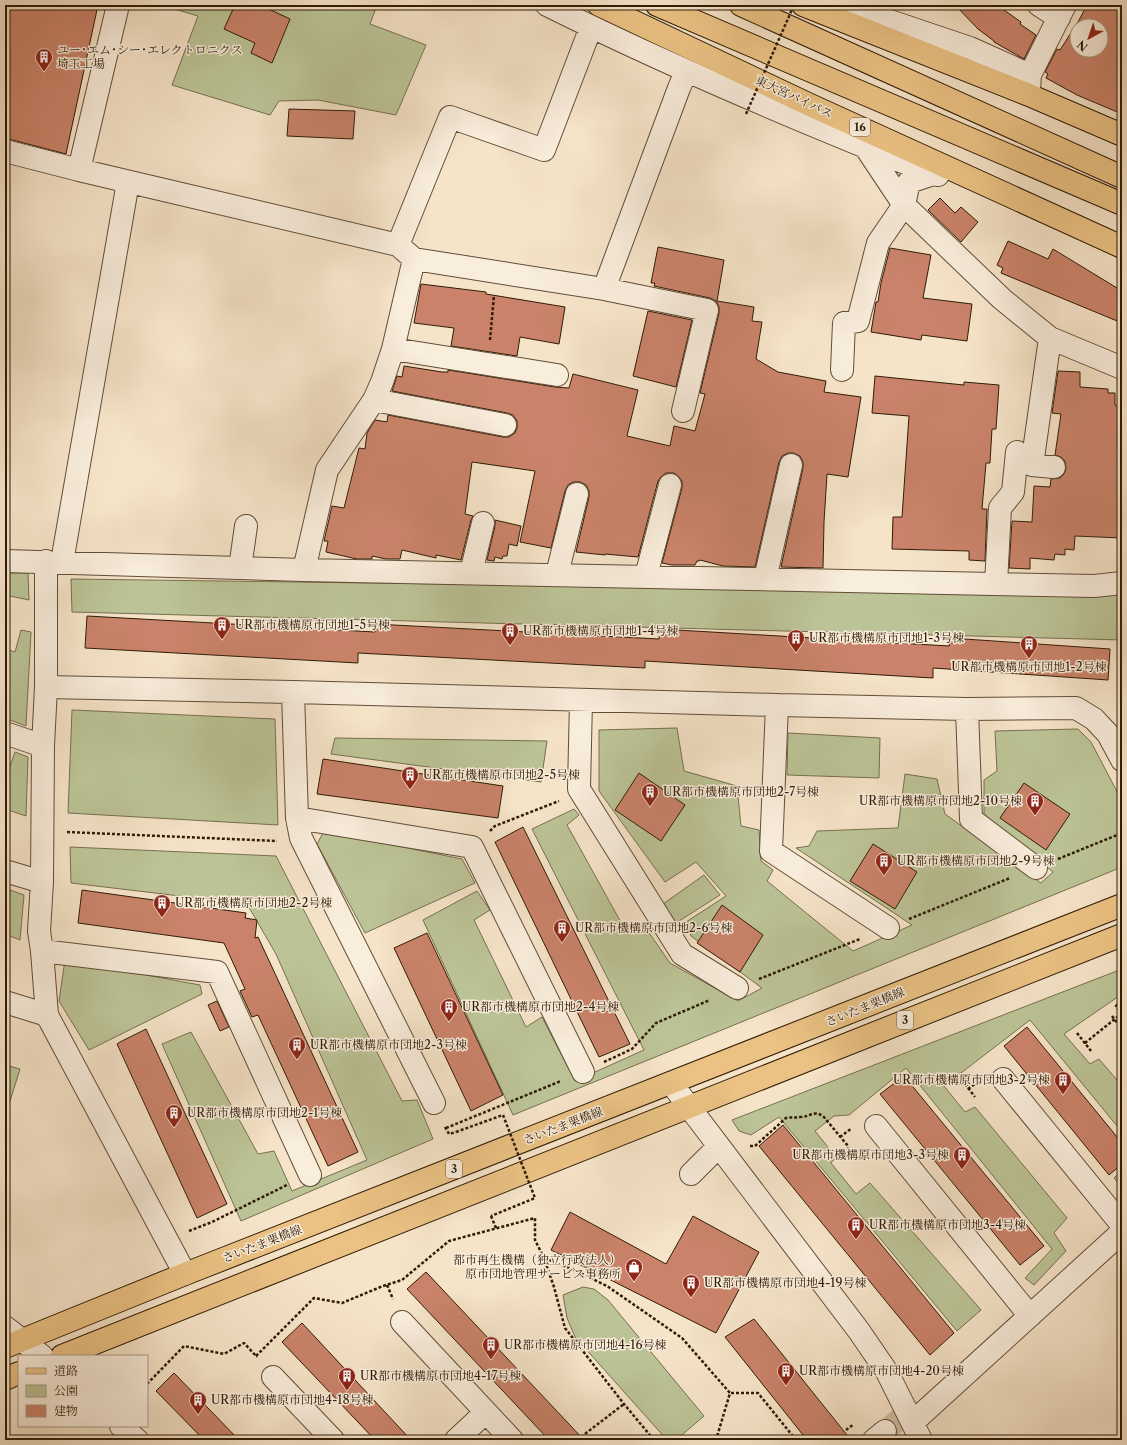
<svg xmlns="http://www.w3.org/2000/svg" width="1127" height="1445" font-family="'Libre Caslon Text','Noto Serif JP',serif">
	<style>
		.green { fill: #bcc497; stroke: #76704e }
		.building { fill: #ca836a; stroke: #2f1b06; fill-rule: evenodd }
		.lines { fill: none; stroke-linecap: round; stroke-linejoin: round }
		.minor-tunnel { stroke: #cebca2; stroke-width: 22; stroke-dasharray: 22 11; stroke-linecap: butt }
		.minor-casing { stroke: #614d37; stroke-width: 24 }
		.major-casing { stroke: #2f1b06; stroke-width: 24 }
		.highway-casing { stroke: #2f1b06; stroke-width: 24 }
		.path { stroke: #2f1b06; stroke-width: 2.5; stroke-dasharray: 3 2; stroke-linecap: butt }
		.minor { stroke: #f9eddc; stroke-width: 22 }
		.major { stroke: #ebc284; stroke-width: 22 }
		.highway { stroke: #ebc284; stroke-width: 22 }
		.path-bridge { stroke: #2f1b06; stroke-width: 2.5; stroke-dasharray: 3 2; stroke-linecap: butt }
		.labels { text-anchor: middle; stroke-width: 3; stroke-linejoin: round; paint-order: stroke }
		.shield { fill: #f9eddc; stroke: #6c5a46; stroke-width: 1 }
		.shield-label { font-size: 11px; font-weight: bold; fill: #2f1b06 }
		.poi-label { font-size: 12px; fill: #2f1b06; stroke: #f9eddc; text-anchor: start }
		.street-label { font-size: 12px; fill: #2f1b06; stroke: #f9eddc }
	</style>
	<rect width="100%" height="100%" fill="#f6e4c9"/>
	<filter id="stains"><feTurbulence type="fractalNoise" baseFrequency=".005" numOctaves="4"/><feColorMatrix values="0 0 0 0 .2 0 0 0 0 .09 0 0 0 0 .02 0 0 0 .5 -.17"/></filter>
	<radialGradient id="worn" r=".72"><stop offset=".6" stop-color="#630" stop-opacity="0"/><stop offset="1" stop-color="#630" stop-opacity=".3"/></radialGradient>
	<path class="green" d="M161,5H377L370,24L426,45L396,115L318,100L279,101L270,115L172,85L198,16Z
		M5,573H28L29,600L5,595Z
		M71,579L1122,593V640L72,612Z
		M21,630L31,632L26,726L5,718V649L15,652Z
		M72,710L275,719L278,825L68,813Z
		M677,728L684,771L737,786L741,826L759,830L761,861L773,870L767,881L853,951L912,925L796,848L809,846L817,831L898,828L905,774L937,779L945,814L1041,883L1053,872L984,814V780L997,771L995,731L1078,729L1091,742L1122,801V867L513,1115L423,920L477,891L490,910L474,920L526,1027L542,1017L575,1081L644,1050L532,829L574,809L579,815L567,825L628,935L643,924L670,963L738,1001L762,988L691,936L686,922L726,896L696,862L665,882L599,791V730Z
		M788,733L880,738L879,778L787,775Z
		M335,738L547,741L541,782L331,754Z
		M15,752L28,757L26,816L5,809V774L7,775Z
		M324,831L462,859L475,883L365,933L317,844Z
		M70,847L276,856L402,1101L417,1100L433,1139L241,1221L162,1044L191,1032L258,1154L274,1151L292,1191L367,1160L276,954L247,904L71,883Z
		M704,875L720,895L676,923L663,904Z
		M10,890L24,895L20,940L5,934V900Z
		M65,960L200,985L202,994L89,1050L59,1001Z
		M1122,969V994L1064,1034L1090,1064L1099,1059L1122,1086V1132L1030,1020L944,1086L965,1112L975,1107L1067,1218L1054,1233L1066,1251L1034,1285L1025,1278L1052,1249L906,1068L849,1115L834,1116L815,1131L836,1157L831,1163L856,1194L870,1183L981,1310L957,1331L779,1117L751,1135L739,1131L732,1120Z
		M5,1065L20,1069L5,1117Z
		M1122,1171V1188L1114,1178Z
		M583,1287L594,1289L608,1300L704,1416L676,1440H667L575,1337L567,1318L563,1295Z"/>
	<path class="building" d="M5,5H98L66,154L5,138Z
		M235,5H260L290,19L272,63L251,53L255,43L224,29Z
		M955,5H997L1021,22L1020,24L1036,35L1024,59L994,42V41L978,29Z
		M1087,5H1107L1122,12V114L1077,95L1046,78L1048,74L1045,72L1057,49L1060,50L1078,22ZM1077,26H1101V50H1077Z
		M289,109L355,111L353,139L287,136Z
		M940,198L955,213L961,207L978,222L961,242L928,210Z
		M1008,241L1048,259L1053,249L1122,291V323L1001,273L1003,268L997,265Z
		M658,247L724,260L717,301L754,307L752,321L762,322L756,359L778,372L826,381L824,392L861,397L848,477L827,474L824,522L823,568L781,567L803,468V462L800,456L793,453H788L782,456L779,462L755,567L723,566L700,560L699,561H697L695,565H672L662,563L682,488V481L678,476L674,473H666L661,477L658,481L638,557L605,554V555L576,552L589,497V491L586,485L580,482H573L568,485L565,491L551,548L520,542L535,471L472,462L465,514L473,516L471,520L461,560L436,555V558L402,550L400,559H386L372,556V559H357L326,552L328,541H324L332,506L344,508L359,448L365,449L367,433L375,420L387,422L388,415L503,437H509L515,433L517,428V421L513,415L507,413L392,391L397,376L402,377L404,366L442,372H448V370L555,387L569,388L573,374L638,390L627,436L670,446L674,426L695,431L705,394L700,393L719,313V307L716,301L710,298L654,286L655,283H651Z
		M890,248L931,255L923,298L972,304L967,341L922,335L921,340L871,332L876,302H878L881,283Z
		M421,284L486,292V294L565,307L559,344L520,337L517,356L451,346L454,328L414,323Z
		M648,311L692,320L676,387L633,376Z
		M1058,371L1080,372V387L1108,389V393H1115V405L1122,407V538L1075,536L1074,550L1065,549V555L1055,554L1054,560L1030,558V569L1009,568L1012,521L1032,522L1034,486L1050,487L1051,479L1060,478L1064,474L1066,469L1065,461L1061,457L1055,455L1061,414L1052,413Z
		M875,376L964,385V382L999,385L996,429H992L990,463H986L982,509H987L985,561L969,560V551L892,549L893,517H902L909,416L872,413Z
		M495,520L521,526L517,546L509,544L507,556H503L502,559L495,557L494,561L487,560L495,526Z
		M87,616L375,632V624L659,639L660,629L949,646L950,638L1110,649L1108,680L933,668V678L645,661V668L358,653V663L85,648Z
		M323,759L503,786L498,818L317,794Z
		M639,773L685,805L661,841L615,810Z
		M1024,783L1070,814L1046,850L1000,818Z
		M523,827L630,1044L599,1057L495,842Z
		M873,844L917,872L895,909L850,881Z
		M82,890L246,913L245,918L257,920L255,938L258,937L358,1152L328,1166L258,1015L252,1017L240,991L245,989L224,943L78,923Z
		M722,905L763,935L740,972L697,943Z
		M427,933L503,1095L471,1111L394,948Z
		M217,1001L229,1027L220,1031L208,1005Z
		M1027,1027L1122,1143V1164L1109,1175L1004,1046Z
		M146,1029L227,1204L197,1218L117,1044L120,1042Z
		M904,1076L1044,1246L1020,1265L880,1094Z
		M783,1125L954,1333L930,1355L759,1146Z
		M570,1212L666,1264L693,1216L759,1252L716,1333L551,1250Z
		M426,1272L584,1440H549L407,1289Z
		M754,1319L851,1440H807L725,1337Z
		M302,1323L411,1440H375L282,1342Z
		M174,1373L239,1440H204L156,1391Z"/>
	<g class="lines">
		<path class="minor-tunnel" d="M885,1431L906,1414"/>
		<g class="minor-casing">
			<path id="minor" d="M118,5L79,170L398,245L414,259L604,289L707,310L683,411
				M547,5C673,68 802,122 933,174
				M850,5L875,16L970,48L1030,75
				M1039,5L1059,18
				M1029,90L1030,75L1065,5
				M5,151L79,170
				M938,175L933,174L909,182L904,205L1002,299L1050,338L1122,368
				M398,245L450,117L544,150L591,27
				M604,289L679,88L686,72
				M1050,338L1032,465L1054,467
				M393,349L557,375
				M842,370L844,323L858,321L878,243L904,205L866,148
				M374,400L505,425
				M5,561L304,570L1094,586L1122,583
				M46,561V687L43,746L42,882L39,931L42,951L47,1015L185,1274
				M62,562L128,182
				M240,568L246,526
				M304,570L327,470L374,400L382,382L393,349L414,259
				M471,573L483,523
				M557,574L577,494
				M646,576L670,485
				M765,579L791,465
				M996,584L1000,508L1013,492L1017,452
				M46,687L293,692L777,705L967,709L1076,708L1094,719L1108,734L1122,760
				M293,692L297,818L301,838L434,1103
				M581,700L579,789L682,954L737,988
				M777,705L771,851L888,928
				M967,709L971,819L1036,868
				M5,733L43,746
				M297,818L472,847L583,1072
				M5,871L42,882
				M42,951L217,972L310,1175
				M5,1002L47,1015
				M1003,1079L1122,1225
				M671,1083L859,1331L887,1372L921,1440
				M876,1126L1030,1316
				M691,1174L718,1147
				M402,1322L512,1440
				M5,1327L42,1356
				M273,1377L333,1440
				M913,1422L1122,1232
				M121,1426L137,1440
				M456,1440L486,1412
				M874,1440L885,1431"/>
		</g>
		<g class="major-casing">
			<path id="major" d="M5,1347L185,1274L1122,905
				M62,1356L1122,935
				M5,1379L19,1373"/>
		</g>
		<g class="highway-casing">
			<path id="highway" d="M599,5L808,104L1122,247
				M657,5L1122,204
				M741,5L1122,177
				M803,5L1029,95L1122,135"/>
		</g>
		<path class="path" d="M490,340L494,295
			M490,831L495,826L559,801
			M67,832L277,841
			M1058,859L1122,833
			M909,919L1010,878
			M759,979L860,939
			M1112,1016L1122,1029
			M1077,1033L1091,1051
			M1085,1043L1121,1014L1116,1006L1122,999
			M604,1062L632,1049L656,1023L710,1000
			M962,1080L975,1097
			M968,1089L980,1080
			M445,1127L449,1134L456,1132
			M446,1128L561,1081
			M840,1137L852,1128
			M750,1146H755L786,1118C791,1117 795,1118 800,1117C810,1117 814,1110 823,1116L848,1146L849,1154
			M491,1216L496,1228
			M189,1231L212,1222L287,1185
			M544,1258L572,1269L607,1286L682,1338L730,1393L716,1440
			M387,1285L393,1299
			M256,1356L314,1298L342,1303L383,1286L402,1280L449,1241L535,1218V1240L544,1258L554,1287L565,1328L624,1404L654,1440
			M147,1384L184,1346L224,1354L244,1343L257,1357
			M731,1393H758L796,1440
			M846,1430L854,1424
			M577,1440L624,1404"/>
		<use href="#minor" class="minor"/>
		<use href="#major" class="major"/>
		<use href="#highway" class="highway"/>
		<path class="path-bridge" d="M746,114L794,5
			M456,1132L503,1115L535,1198L491,1216"/>
	</g>
	<defs>
		<g id="building-pin" transform="scale(0.9)"><path d="M0 17L-7.5 6A9.5 9.5 0 1 1 7.5 6Z" fill="#8f2418" stroke="#f9eddc"/><path d="M-4-6H4V6H1V3H-1V6H-4ZM-2.5-4.3h1.7v1.8h-1.7ZM.8-4.3h1.7v1.8H.8ZM-2.5-1h1.7V.8h-1.7ZM.8-1h1.7V.8H.8Z" fill="#fff"/></g>
		<g id="shop-pin" transform="scale(0.9)"><path d="M0 17L-7.5 6A9.5 9.5 0 1 1 7.5 6Z" fill="#8f2418" stroke="#f9eddc"/><path d="M-5-2.5h2.3a2.7 3.5 0 0 1 5.4 0H5L5.5 6h-11ZM-1.5-2.5h3a1.5 2.3 0 0 0-3 0Z" fill="#fff"/></g>
	</defs>
	<g fill-rule="evenodd">
		<use href="#building-pin" x="44" y="57"/>
		<use href="#building-pin" x="222" y="625"/>
		<use href="#building-pin" x="510" y="631"/>
		<use href="#building-pin" x="796" y="638"/>
		<use href="#building-pin" x="1029" y="644"/>
		<use href="#building-pin" x="410" y="775"/>
		<use href="#building-pin" x="650" y="792"/>
		<use href="#building-pin" x="1035" y="801"/>
		<use href="#building-pin" x="884" y="861"/>
		<use href="#building-pin" x="162" y="903"/>
		<use href="#building-pin" x="562" y="928"/>
		<use href="#building-pin" x="449" y="1007"/>
		<use href="#building-pin" x="297" y="1045"/>
		<use href="#building-pin" x="1063" y="1080"/>
		<use href="#building-pin" x="174" y="1113"/>
		<use href="#building-pin" x="962" y="1155"/>
		<use href="#building-pin" x="856" y="1225"/>
		<use href="#shop-pin" x="634" y="1267"/>
		<use href="#building-pin" x="691" y="1283"/>
		<use href="#building-pin" x="491" y="1345"/>
		<use href="#building-pin" x="786" y="1371"/>
		<use href="#building-pin" x="347" y="1376"/>
		<use href="#building-pin" x="198" y="1400"/>
	</g>
	<g class="labels">
		<g class="shield">
			<rect x="850" y="118" width="20" height="18" rx="3"/>
			<rect x="897" y="1011" width="16" height="18" rx="3"/>
			<rect x="446" y="1160" width="16" height="18" rx="3"/>
		</g>
		<g class="shield-label">
			<text x="860" y="131">16</text>
			<text x="905" y="1024">3</text>
			<text x="454" y="1173">3</text>
		</g>
		<g class="poi-label">
			<text x="57" y="54">ユー･エム･シー･エレクトロニクス<tspan x="57" dy="14">埼玉工場</tspan></text>
			<text x="235" y="629">UR都市機構原市団地1-5号棟</text>
			<text x="523" y="635">UR都市機構原市団地1-4号棟</text>
			<text x="809" y="642">UR都市機構原市団地1-3号棟</text>
			<text x="1029" y="671" text-anchor="middle">UR都市機構原市団地1-2号棟</text>
			<text x="423" y="779">UR都市機構原市団地2-5号棟</text>
			<text x="663" y="796">UR都市機構原市団地2-7号棟</text>
			<text x="1022" y="805" text-anchor="end">UR都市機構原市団地2-10号棟</text>
			<text x="897" y="865">UR都市機構原市団地2-9号棟</text>
			<text x="175" y="907">UR都市機構原市団地2-2号棟</text>
			<text x="575" y="932">UR都市機構原市団地2-6号棟</text>
			<text x="462" y="1011">UR都市機構原市団地2-4号棟</text>
			<text x="310" y="1049">UR都市機構原市団地2-3号棟</text>
			<text x="1050" y="1084" text-anchor="end">UR都市機構原市団地3-2号棟</text>
			<text x="187" y="1117">UR都市機構原市団地2-1号棟</text>
			<text x="949" y="1159" text-anchor="end">UR都市機構原市団地3-3号棟</text>
			<text x="869" y="1229">UR都市機構原市団地3-4号棟</text>
			<text x="621" y="1264" text-anchor="end">都市再生機構（独立行政法人）<tspan x="621" dy="14">原市団地管理サービス事務所</tspan></text>
			<text x="704" y="1287">UR都市機構原市団地4-19号棟</text>
			<text x="504" y="1349">UR都市機構原市団地4-16号棟</text>
			<text x="799" y="1375">UR都市機構原市団地4-20号棟</text>
			<text x="360" y="1380">UR都市機構原市団地4-17号棟</text>
			<text x="211" y="1404">UR都市機構原市団地4-18号棟</text>
		</g>
		<g class="street-label">
			<text transform="translate(794 97) rotate(25)" y="4">東大宮バイパス</text>
			<text transform="translate(865 1007) rotate(-22)" y="4">さいたま栗橋線</text>
			<text transform="translate(563 1126) rotate(-21)" y="4">さいたま栗橋線</text>
			<text transform="translate(262 1244) rotate(-21)" y="4">さいたま栗橋線</text>
		</g>
	</g>
	<rect width="1127" height="1445" fill="none" stroke="#f6e4c9" stroke-width="20"/>
	<rect x="6" y="6" width="1115" height="1433" fill="none" stroke="#2f1b06" stroke-width="2"/>
	<rect x="10" y="10" width="1107" height="1425" fill="none" stroke="#2f1b06"/>
	<rect x="18" y="1355" width="130" height="72" fill="#f9eddc" stroke="#a89986"/>
	<rect x="26" y="1368" width="20" height="6" fill="#ebc284" stroke="#a89986"/>
	<text x="54" y="1375" font-size="12" fill="#2f1b06">道路</text>
	<rect x="26" y="1385" width="20" height="12" fill="#bcc497" stroke="#a89986"/>
	<text x="54" y="1395" font-size="12" fill="#2f1b06">公園</text>
	<rect x="26" y="1405" width="20" height="12" fill="#ca836a" stroke="#a89986"/>
	<text x="54" y="1415" font-size="12" fill="#2f1b06">建物</text>
	<g transform="translate(1089 38) rotate(220)"><circle r="19" fill="#f9eddc" stroke="#a89986"/>
	<path d="M0-3L7 15L0 10L-7 15Z" fill="#8f2418"/>
	<text y="-6" font-size="11" font-weight="bold" text-anchor="middle" fill="#2f1b06">N</text>
	</g>
	<rect width="100%" height="100%" filter="url(#stains)"/>
	<rect width="100%" height="100%" fill="url(#worn)"/>
</svg>
